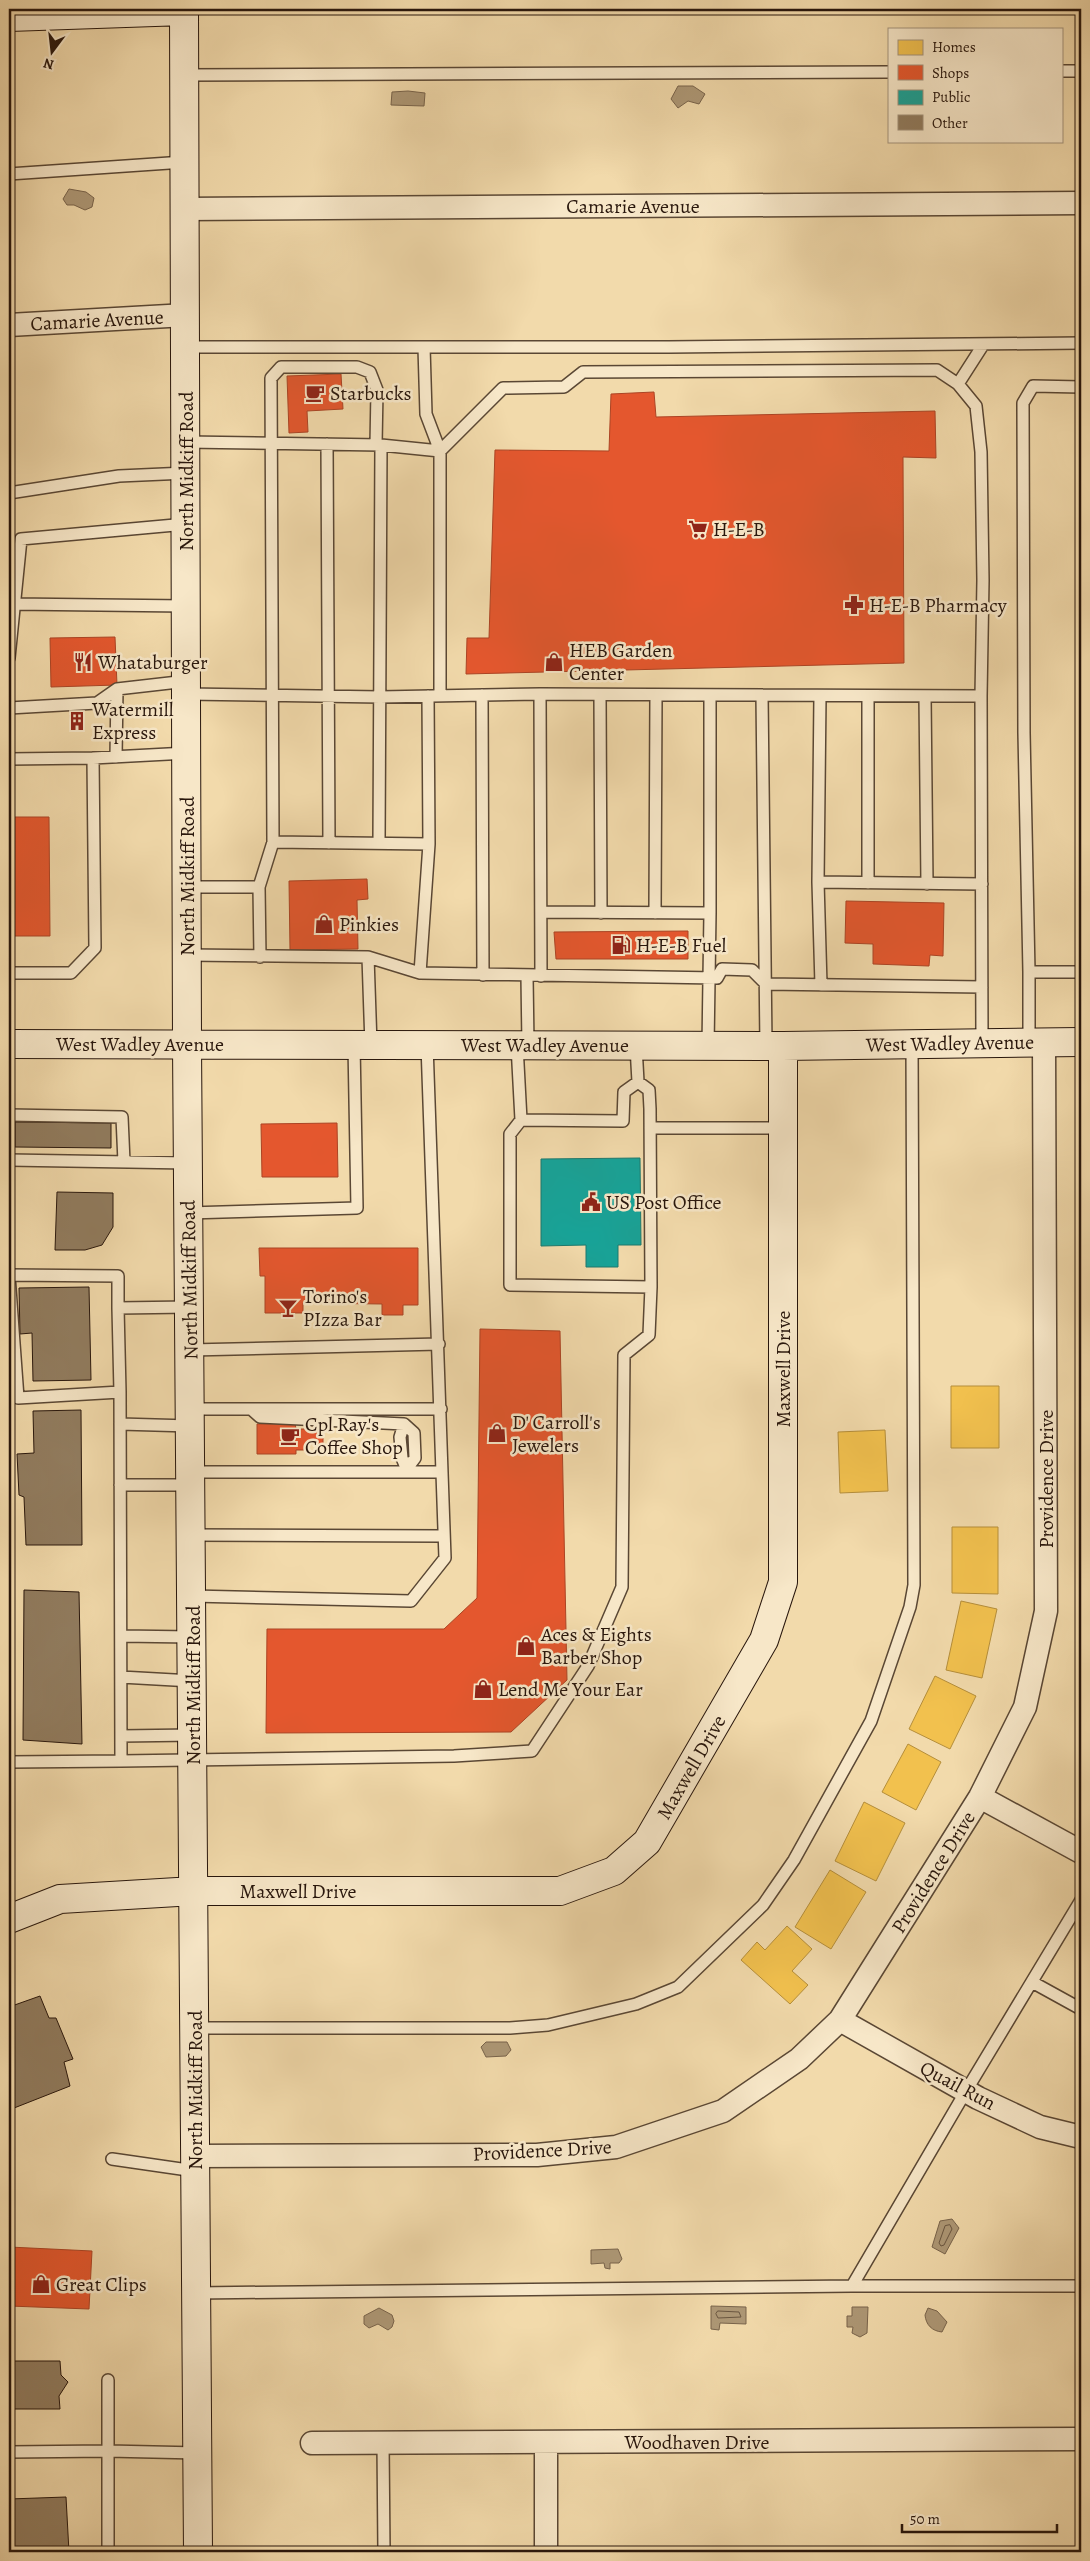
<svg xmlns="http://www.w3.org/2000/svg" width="1090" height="2561" font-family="Alegreya,serif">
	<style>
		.water { fill: #ad9775; stroke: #78634b }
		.homes { fill: #f2c14e; stroke: #b58e3a }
		.shops { fill: #e4572e; stroke: #ac4424 }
		.public { fill: #17a398; stroke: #1c796e }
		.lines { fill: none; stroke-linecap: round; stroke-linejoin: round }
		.shore { stroke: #6a5640; stroke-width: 1 }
		.building { fill: #917c5f; stroke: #28160c }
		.lane-casing { stroke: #5a4734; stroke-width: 14 }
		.street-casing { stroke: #5a4734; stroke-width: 25 }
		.secondary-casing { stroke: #28160c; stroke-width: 30 }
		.lane { stroke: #f7e7c8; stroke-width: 11 }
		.street { stroke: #f7e7c8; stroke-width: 22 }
		.secondary { stroke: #f7e7c8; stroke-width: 28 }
		.labels { text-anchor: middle; stroke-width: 5; stroke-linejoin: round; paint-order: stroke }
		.street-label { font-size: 20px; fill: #28160c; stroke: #f7e7c8 }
		.poi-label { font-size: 20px; fill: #28160c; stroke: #f7e7c8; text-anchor: start }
	</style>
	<rect width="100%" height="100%" fill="#f2daab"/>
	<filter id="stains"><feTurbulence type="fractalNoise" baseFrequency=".004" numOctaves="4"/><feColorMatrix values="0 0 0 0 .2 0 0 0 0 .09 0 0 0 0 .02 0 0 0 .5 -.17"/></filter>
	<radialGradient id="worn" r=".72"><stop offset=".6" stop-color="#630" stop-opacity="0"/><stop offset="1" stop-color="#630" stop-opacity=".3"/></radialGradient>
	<path class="water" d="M678,86H693L705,94L699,104L688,101L678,108L671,99Z
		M408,91L425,93L424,106L391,105L392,92Z
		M69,189L86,192L94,198L92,207L85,210L74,205H67L63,199Z
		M486,2042H507L511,2050L506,2056L486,2057L481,2047Z
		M952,2219L959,2228L945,2254L932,2247L940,2221Z
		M618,2249L622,2259L619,2263H610V2269L605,2268L604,2263L591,2264V2250Z
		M711,2306L746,2307V2324L720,2323L719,2330L711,2329Z
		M852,2307H868L867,2333L860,2337L852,2333L853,2327H847V2316H852Z
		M379,2308L392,2315L394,2321L392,2327L388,2330L378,2324L369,2328L364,2324V2316Z
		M928,2308L937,2311L947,2322L942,2332C932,2331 926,2325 925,2315Z"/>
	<path class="homes" d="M951,1386H999V1448H951Z
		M885,1430L888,1491L840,1493L838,1432Z
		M952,1527H998V1594L952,1593Z
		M961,1601L997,1609L982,1678L946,1670Z
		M935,1676L976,1696L950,1749L909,1729Z
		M908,1744L941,1762L916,1810L882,1792Z
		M864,1802L905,1823L876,1881L835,1861Z
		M830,1870L866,1892L831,1949L795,1927Z
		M787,1926L812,1949L792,1971L808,1985L790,2004L741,1960L757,1942L765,1950Z"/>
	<path class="shops" d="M341,374L343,409L307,411L308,432L289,433L287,376Z
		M654,392L656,417L935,411L936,458L903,457L904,663L466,674L467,638H489L495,450L609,451L611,394Z
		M115,637L117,685L51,687L50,638Z
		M70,715H83V727H71Z
		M9,817H49L50,936H9Z
		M367,879L368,899L357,900L358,949L290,950L289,881Z
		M846,901L944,903L943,956L930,955L929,966L873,964V944L845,943Z
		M688,931V959H556L554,932Z
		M337,1123L338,1177H262L261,1124Z
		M259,1248H418V1305H403V1315H382V1304L303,1303V1313H265V1276H260Z
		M480,1329L560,1331L567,1680L511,1732L266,1733L267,1629H444L477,1598Z
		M295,1423L296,1429H323V1444H305V1450H296V1454H257V1424Z
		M9,2247L92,2251L89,2309L9,2306Z"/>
	<path class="public" d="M640,1158L641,1245H618V1267H586V1245L541,1246V1159Z"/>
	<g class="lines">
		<path class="shore" d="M950,2225L952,2229L944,2245L941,2246L939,2243L945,2226Z
			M718,2311L739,2312L741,2317L718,2318L716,2314Z"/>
	</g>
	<path class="building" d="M15,1122L111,1123V1148L15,1147Z
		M57,1192L113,1193V1227L102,1245L85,1250H55Z
		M89,1287L91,1380L33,1381L32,1333L20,1334L19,1288Z
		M81,1410L82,1545H26L24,1497L19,1495L17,1454L34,1453L33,1411Z
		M24,1590L79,1592L82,1744L23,1740Z
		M40,1996L49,2018H56L73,2059L64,2062L70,2086L9,2110V2007Z
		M9,2361H60L61,2375L68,2382L59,2396L60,2409H9Z
		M66,2497L69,2552H9V2499Z"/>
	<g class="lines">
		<g class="lane-casing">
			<path id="lane" d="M1061,71H1081
				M184,75L889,72
				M9,174L184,162
				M186,347H669L1081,343
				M424,347L426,414L440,451L503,388L564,387L583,372L937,370L958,384L976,406L981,452L983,580L981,696
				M958,384L983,345
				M186,442L381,445L440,451V696
				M327,444L329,843
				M9,493L119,476L186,473
				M13,604L186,606
				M9,658L21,539L186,524
				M187,694L380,697L540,694L981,696L982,1043
				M540,694L541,976
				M482,695L483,975
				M600,695L601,913
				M710,695V913
				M762,695L766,1046
				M428,696L429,844
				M868,696V883
				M925,696L927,884
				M9,708L97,703L117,689L187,681
				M116,757L117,689
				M9,759L93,758
				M273,842L429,844L420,973L717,978L722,969L752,970L766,984L982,987
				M379,843L381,445
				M818,882L820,696
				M188,887H259L260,957
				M259,887L273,842L271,378L281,367H357L370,372L377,390L376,445
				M541,912L710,913L708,1046
				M655,913L656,695
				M188,955L368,957L420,973
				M368,957L371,1045
				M1029,972L1024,733L1023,403L1033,386L1081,387
				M9,973H71L95,948L93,758L187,753
				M527,976L528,1045
				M821,985L818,882L982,884
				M1029,1042V972H1081
				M638,1082L649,1090L650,1109L651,1287
				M9,1115L122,1117L124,1162
				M521,1120L623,1121L624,1092L638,1082L636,1046
				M650,1128H783
				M9,1160L188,1163
				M189,1213L357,1208L354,1045
				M118,1308L120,1392L18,1398L9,1275L118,1276V1308L189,1307
				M191,1350L439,1344
				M120,1392L121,1761L454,1756L532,1751L588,1666L622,1587L624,1355L649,1335L651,1287L510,1285V1134L521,1120L517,1045
				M190,1409H441
				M251,1409L260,1417L404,1424L400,1437L402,1458L408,1472
				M120,1424L190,1426
				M404,1424L414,1433L415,1458L408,1467
				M191,1472H441
				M120,1485H191
				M191,1535L443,1536
				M192,1596L411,1601L445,1558L427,1045
				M121,1636L192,1637
				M121,1677L192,1681
				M121,1736L193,1735
				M9,1762L121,1761
				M1032,1982L1081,2009
				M194,2028H510L548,2025L636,2004L678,1987L763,1905L794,1860L871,1721L910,1607L914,1585L912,1044
				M112,2159L195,2171
				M852,2286H1081
				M196,2293L852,2286L966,2091L1081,1900
				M383,2443L384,2552
				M9,2452L108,2451V2380
				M108,2552V2451L198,2453"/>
		</g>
		<g class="street-casing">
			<path id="street" d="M184,209L1081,203
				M9,325L186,315
				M980,1797L1081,1852
				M840,2020L978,2098L1040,2127L1081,2137
				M195,2156L537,2155L616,2147L723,2111L799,2059L840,2020L980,1797L1025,1707L1046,1611L1044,1041
				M312,2443L1081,2439
				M546,2443V2552"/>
		</g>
		<g class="secondary-casing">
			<path id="secondary" d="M184,9L187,1044L198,2552
				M9,17L184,11
				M9,1044L783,1046L1081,1042
				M9,1919L60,1899L194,1891H560L614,1871L647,1842L764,1640L783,1582V1046"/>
		</g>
		<use href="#lane" class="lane"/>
		<use href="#street" class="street"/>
		<use href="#secondary" class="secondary"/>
	</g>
	<defs>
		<g id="cafe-bare" transform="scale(1.5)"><path d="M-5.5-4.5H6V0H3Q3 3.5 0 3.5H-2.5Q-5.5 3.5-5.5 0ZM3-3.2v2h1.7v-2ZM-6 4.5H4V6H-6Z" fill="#8f2418" stroke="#f7e7c8" stroke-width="2.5" paint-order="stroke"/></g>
		<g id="supermarket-bare" transform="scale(1.5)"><path d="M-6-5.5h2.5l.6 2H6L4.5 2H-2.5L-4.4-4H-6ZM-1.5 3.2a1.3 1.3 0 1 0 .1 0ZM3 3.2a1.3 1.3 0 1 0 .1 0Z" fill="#8f2418" stroke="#f7e7c8" stroke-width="2.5" paint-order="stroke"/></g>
		<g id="pharmacy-bare" transform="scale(1.5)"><path d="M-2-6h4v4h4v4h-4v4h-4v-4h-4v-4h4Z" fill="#8f2418" stroke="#f7e7c8" stroke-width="2.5" paint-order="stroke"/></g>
		<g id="restaurant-bare" transform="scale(1.5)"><path d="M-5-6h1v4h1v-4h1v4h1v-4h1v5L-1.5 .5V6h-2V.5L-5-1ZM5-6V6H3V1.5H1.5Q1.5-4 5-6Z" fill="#8f2418" stroke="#f7e7c8" stroke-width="2.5" paint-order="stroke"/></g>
		<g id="shop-bare" transform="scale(1.5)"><path d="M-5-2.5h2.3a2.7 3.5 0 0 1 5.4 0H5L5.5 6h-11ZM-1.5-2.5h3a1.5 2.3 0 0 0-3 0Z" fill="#8f2418" stroke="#f7e7c8" stroke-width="2.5" paint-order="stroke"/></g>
		<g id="building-bare" transform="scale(1.5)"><path d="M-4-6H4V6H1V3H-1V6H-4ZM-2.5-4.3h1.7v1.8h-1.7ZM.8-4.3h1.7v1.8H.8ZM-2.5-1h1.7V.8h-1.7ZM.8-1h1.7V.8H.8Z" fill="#8f2418" stroke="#f7e7c8" stroke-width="2.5" paint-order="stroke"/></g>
		<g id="fuel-bare" transform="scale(1.5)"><path d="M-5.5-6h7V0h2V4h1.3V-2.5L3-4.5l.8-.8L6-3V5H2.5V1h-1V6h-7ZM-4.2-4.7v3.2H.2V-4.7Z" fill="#8f2418" stroke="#f7e7c8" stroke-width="2.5" paint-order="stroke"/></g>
		<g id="civic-bare" transform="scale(1.5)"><path d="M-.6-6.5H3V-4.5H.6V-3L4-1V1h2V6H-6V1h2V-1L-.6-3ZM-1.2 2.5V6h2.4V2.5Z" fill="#8f2418" stroke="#f7e7c8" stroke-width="2.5" paint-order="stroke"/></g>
		<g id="bar-bare" transform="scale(1.5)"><path d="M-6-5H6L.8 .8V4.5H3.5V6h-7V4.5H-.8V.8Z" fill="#8f2418" stroke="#f7e7c8" stroke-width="2.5" paint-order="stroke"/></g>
	</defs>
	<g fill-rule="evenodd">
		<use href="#cafe-bare" x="315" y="393"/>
		<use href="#supermarket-bare" x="698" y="529"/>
		<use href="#pharmacy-bare" x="854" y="605"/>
		<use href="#restaurant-bare" x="83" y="662"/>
		<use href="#shop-bare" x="554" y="662"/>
		<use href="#building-bare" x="77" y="721"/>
		<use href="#shop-bare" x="324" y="924"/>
		<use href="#fuel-bare" x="621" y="945"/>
		<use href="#civic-bare" x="591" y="1202"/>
		<use href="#bar-bare" x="288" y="1308"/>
		<use href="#shop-bare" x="497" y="1433"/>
		<use href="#cafe-bare" x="290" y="1436"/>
		<use href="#shop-bare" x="526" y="1646"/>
		<use href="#shop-bare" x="483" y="1689"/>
		<use href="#shop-bare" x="41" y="2284"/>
	</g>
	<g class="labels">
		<g class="street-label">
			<text x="633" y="213">Camarie Avenue</text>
			<text transform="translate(97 320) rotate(-3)" y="7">Camarie Avenue</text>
			<text transform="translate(186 471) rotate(-90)" y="7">North Midkiff Road</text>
			<text transform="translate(187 876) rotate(-90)" y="7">North Midkiff Road</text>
			<text transform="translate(950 1043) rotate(-1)" y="7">West Wadley Avenue</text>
			<text x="140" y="1051">West Wadley Avenue</text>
			<text x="545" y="1052">West Wadley Avenue</text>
			<text transform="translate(189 1280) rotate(-91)" y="7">North Midkiff Road</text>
			<text transform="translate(783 1369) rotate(-90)" y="7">Maxwell Drive</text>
			<text transform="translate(1046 1479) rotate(-90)" y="7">Providence Drive</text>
			<text transform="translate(193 1685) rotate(-90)" y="7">North Midkiff Road</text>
			<text transform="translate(691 1767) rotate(-60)" y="7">Maxwell Drive</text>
			<text transform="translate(933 1872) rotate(-58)" y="7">Providence Drive</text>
			<text x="298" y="1898">Maxwell Drive</text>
			<text transform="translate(958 2085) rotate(28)" y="7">Quail Run</text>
			<text transform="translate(195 2090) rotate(-90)" y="7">North Midkiff Road</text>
			<text transform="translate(542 2150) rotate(-3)" y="7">Providence Drive</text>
			<text x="697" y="2449">Woodhaven Drive</text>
		</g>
		<g class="poi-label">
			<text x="330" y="400">Starbucks</text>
			<text x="713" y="536">H-E-B</text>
			<text x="869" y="612">H-E-B Pharmacy</text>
			<text x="569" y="657">HEB Garden<tspan x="569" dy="23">Center</tspan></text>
			<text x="98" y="669">Whataburger</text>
			<text x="92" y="716">Watermill<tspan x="92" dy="23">Express</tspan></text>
			<text x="339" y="931">Pinkies</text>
			<text x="636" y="952">H-E-B Fuel</text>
			<text x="606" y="1209">US Post Office</text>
			<text x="303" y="1303">Torino's<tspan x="303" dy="23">PIzza Bar</tspan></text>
			<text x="512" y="1429">D' Carroll's<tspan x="512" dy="23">Jewelers</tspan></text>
			<text x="305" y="1431">Cpl Ray's<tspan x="305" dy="23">Coffee Shop</tspan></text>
			<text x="541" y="1641">Aces &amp; Eights<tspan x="541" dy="23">Barber Shop</tspan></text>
			<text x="498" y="1696">Lend Me Your Ear</text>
			<text x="56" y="2291">Great Clips</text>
		</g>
	</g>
	<rect width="1090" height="2561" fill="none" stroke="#f2daab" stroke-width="30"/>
	<rect x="10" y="10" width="1070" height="2541" fill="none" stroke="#28160c" stroke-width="2.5"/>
	<rect x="15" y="15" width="1060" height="2531" fill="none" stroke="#28160c"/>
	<rect x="888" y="28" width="175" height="115" fill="#f7e7c8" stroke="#a4937d"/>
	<rect x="898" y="40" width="25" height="15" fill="#f2c14e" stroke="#a4937d"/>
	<text x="932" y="52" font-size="15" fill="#28160c">Homes</text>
	<rect x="898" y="65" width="25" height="15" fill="#e4572e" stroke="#a4937d"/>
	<text x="932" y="78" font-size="15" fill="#28160c">Shops</text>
	<rect x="898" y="90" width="25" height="15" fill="#17a398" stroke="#a4937d"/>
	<text x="932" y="102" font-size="15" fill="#28160c">Public</text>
	<rect x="898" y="115" width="25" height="15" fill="#917c5f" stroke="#a4937d"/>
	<text x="932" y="128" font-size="15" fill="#28160c">Other</text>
	<g transform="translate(52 52) rotate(195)" stroke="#f7e7c8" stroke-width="4" paint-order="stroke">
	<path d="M0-4L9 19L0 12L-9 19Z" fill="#28160c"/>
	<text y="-8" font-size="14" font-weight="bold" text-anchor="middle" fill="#28160c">N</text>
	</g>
	<path d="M902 2524v8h155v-8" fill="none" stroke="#28160c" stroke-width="2.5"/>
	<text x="910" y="2524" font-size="15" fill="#28160c" stroke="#f7e7c8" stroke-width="4" paint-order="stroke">50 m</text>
	<rect width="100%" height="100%" filter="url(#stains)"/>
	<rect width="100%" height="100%" fill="url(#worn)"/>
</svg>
